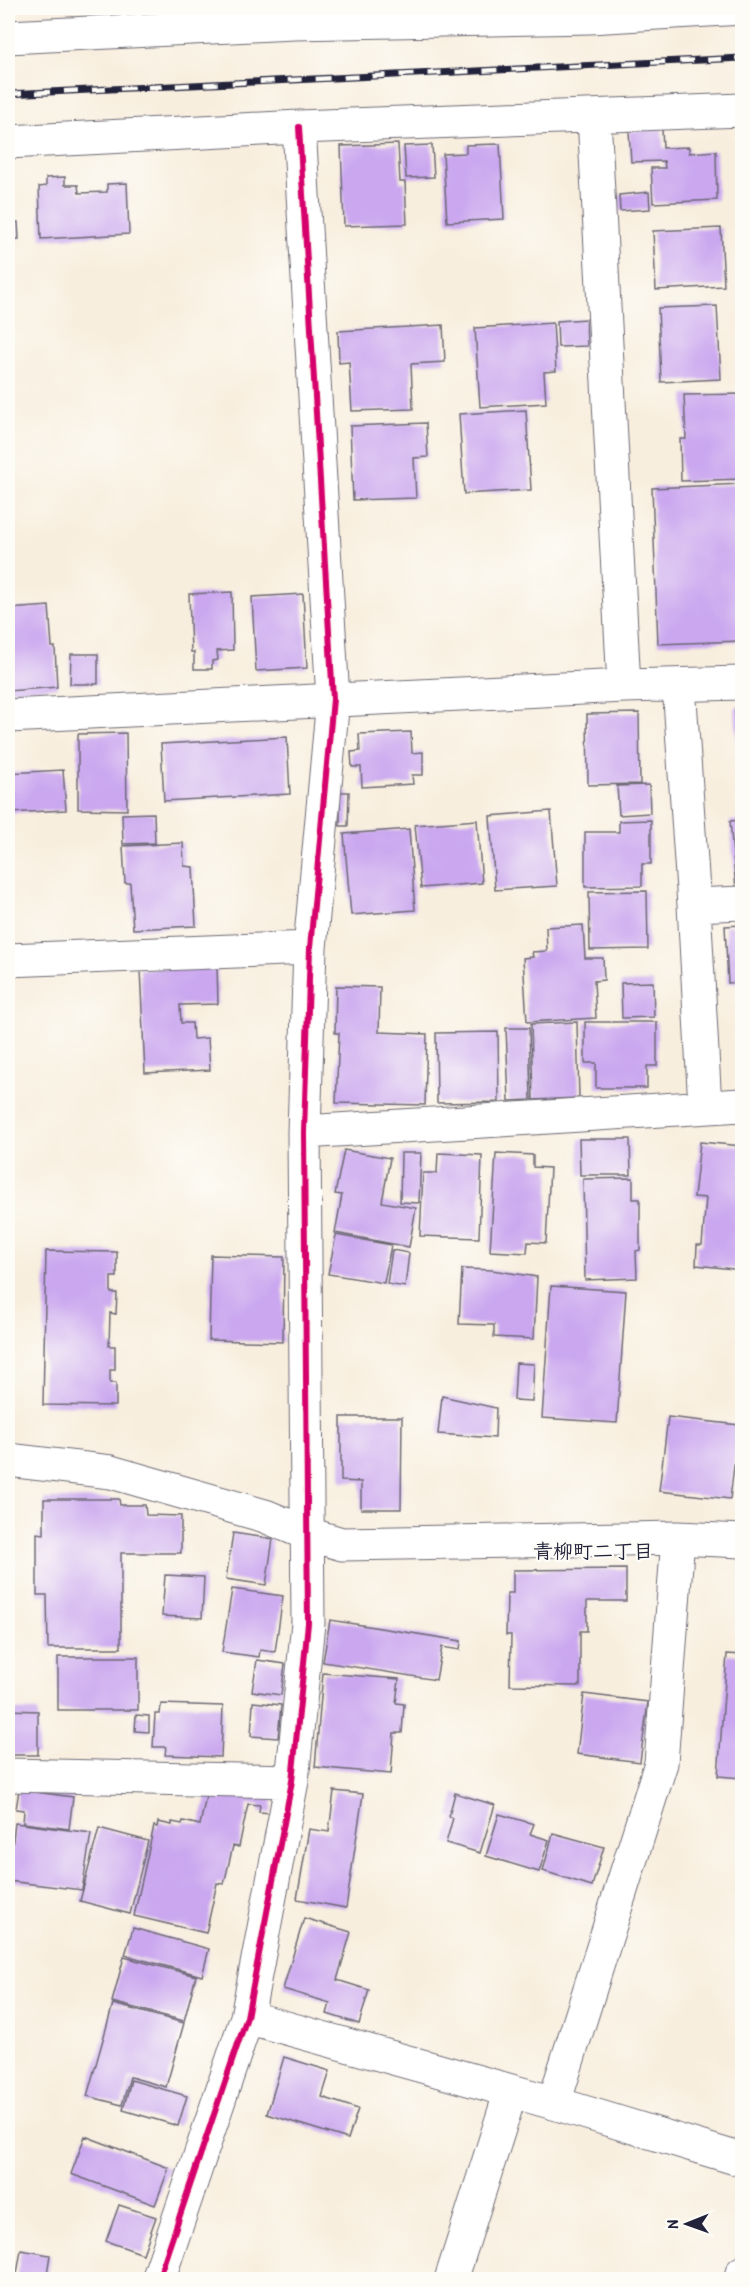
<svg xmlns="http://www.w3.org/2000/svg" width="750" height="2287" font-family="'Patrick Hand','Klee One',sans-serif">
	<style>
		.building { fill: #caa7ef }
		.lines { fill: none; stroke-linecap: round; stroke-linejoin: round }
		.minor-casing { stroke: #6d6974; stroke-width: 35 }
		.minor { stroke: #fff; stroke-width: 33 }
		.rail-casing { stroke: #22223b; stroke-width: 7 }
		.rail { stroke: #fdfcf7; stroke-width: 4.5; stroke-dasharray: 14; stroke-linecap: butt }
		.cycleway-casing { stroke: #fdfcf7; stroke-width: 10 }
		.cycleway { stroke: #d6006c; stroke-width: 6 }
		.labels { text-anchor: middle; stroke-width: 4.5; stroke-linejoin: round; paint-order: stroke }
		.neighbourhood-label { font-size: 20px; font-weight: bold; fill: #22223b; stroke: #fdfcf7 }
	</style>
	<rect width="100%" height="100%" fill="#fdfcf7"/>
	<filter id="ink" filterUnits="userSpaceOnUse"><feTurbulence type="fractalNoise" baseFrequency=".0167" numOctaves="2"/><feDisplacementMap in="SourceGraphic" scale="12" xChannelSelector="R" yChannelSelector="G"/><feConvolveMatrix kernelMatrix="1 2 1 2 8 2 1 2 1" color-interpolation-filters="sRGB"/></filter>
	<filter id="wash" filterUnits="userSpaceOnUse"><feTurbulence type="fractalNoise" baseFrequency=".008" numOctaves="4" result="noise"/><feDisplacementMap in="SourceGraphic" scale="24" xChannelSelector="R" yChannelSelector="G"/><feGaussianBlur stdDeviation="1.35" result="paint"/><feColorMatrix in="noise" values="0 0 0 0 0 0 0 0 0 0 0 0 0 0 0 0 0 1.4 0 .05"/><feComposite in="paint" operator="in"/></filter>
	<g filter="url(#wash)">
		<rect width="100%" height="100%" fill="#f8eede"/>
		<g id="blocks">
			<path class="building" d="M662,129L663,148L689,147V153L716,151L717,200L653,203L651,168H665L664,161L631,162L629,131Z
				M398,144L400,182H405L407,224L344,226L341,146Z
				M500,144L504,219L447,222L443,154L466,153V145Z
				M432,145L434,177L406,178L404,146Z
				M65,177V185H78L79,193L107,192V184L127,183L129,234L41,239L39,187L46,186V178Z
				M649,192L650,209L620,211L619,195Z
				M18,222L19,239H8V223Z
				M721,228L724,286L656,290L653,231Z
				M717,306L721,379L661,382L658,308Z
				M586,319L587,346L558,347L557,321Z
				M553,323L556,371L544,372L546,403L480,407L475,328Z
				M443,325L445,362L411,364L413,409L352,411L349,362L339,363L338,331Z
				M742,394V479L681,481L680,439H686L684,395Z
				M526,410L531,490L464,494L459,414Z
				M426,423L428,457L414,458L416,498L353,500L350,426Z
				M742,484V641L658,644L652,488Z
				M232,592L233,650L217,651L218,660L212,661V669H194V652H191L189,594Z
				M303,594L307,668L256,671L252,597Z
				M49,606L52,647H55L57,687L8,691V609Z
				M71,654H98V684H70Z
				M742,707V753H738L735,708Z
				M639,713L640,784L588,785L587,714Z
				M411,732L412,753L423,752V775H412L413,784L362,787L361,767H352L351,752L360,751L359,734Z
				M126,733L127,810L78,809V734Z
				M287,737L290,794L164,801L161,744Z
				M738,761H742V795H741Z
				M63,770L66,810L8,813V773Z
				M649,785L650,813L619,815L617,786Z
				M340,792H349L348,826H340Z
				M551,811L557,886L495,890L490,816Z
				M154,813L155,843L123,844L122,814Z
				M477,820L482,883L421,888L415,825Z
				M651,820V864H642V886L585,887V832H619V821Z
				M742,820V889H736L730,821Z
				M409,829L415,910L351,915L344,834Z
				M183,843L184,866L193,867L196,926L133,929L130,883H125L123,846Z
				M647,891L648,949L590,950L589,892Z
				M583,925L585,958H603L604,980L594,981L596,1018L527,1022L523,958L533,957L532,952L547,951L546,927Z
				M742,925V982L728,983L725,926Z
				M217,965L218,1004L180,1005L181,1023H192L193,1039L208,1038L210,1070L145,1073L140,969Z
				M653,982L654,1017L622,1018L621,983Z
				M336,986L380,987L379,1032L427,1034L425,1105L336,1103L339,1033H335Z
				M577,1022L579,1098L533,1100L531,1024Z
				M585,1022H657V1066H647V1088H596V1063H585Z
				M506,1028H529L531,1100L509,1101Z
				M498,1032L499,1102L437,1103L436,1033Z
				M579,1139H630L631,1175H580Z
				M700,1142L742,1146V1270L696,1265L697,1245H702L706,1198L694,1197Z
				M344,1150L390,1158L382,1202L416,1208L409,1247L335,1233L342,1195L335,1194Z
				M401,1153H421L419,1203L400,1202Z
				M438,1153L482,1155L479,1238L420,1236L423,1173H437Z
				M496,1153L533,1155V1167L550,1168L546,1243L528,1242L527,1253L490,1251Z
				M633,1178V1199H640V1250L636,1251L637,1278L585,1280L583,1179Z
				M336,1235L391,1245L384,1283L328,1274Z
				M392,1250L409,1253L405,1287L387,1284Z
				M46,1251L117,1252V1277H111V1293H117L116,1314L110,1313L109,1346H115V1370H110V1383H116V1406L43,1405Z
				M211,1255L284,1257L283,1342L209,1340Z
				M462,1269L492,1270L537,1277L534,1339L494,1337V1325L459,1324Z
				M551,1286L626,1291L617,1423L542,1418Z
				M516,1363L534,1364L532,1401L514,1400Z
				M442,1396L496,1408L495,1438L438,1434Z
				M341,1417H402L401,1509H361V1482L341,1481Z
				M668,1417L739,1425L730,1499L659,1491Z
				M44,1499H119L120,1505H145L146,1515L181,1516V1553H121V1648H48L47,1595H37V1533L44,1534Z
				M233,1533L273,1539L266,1585L226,1579Z
				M626,1569V1601H587V1631H580V1686L510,1685L511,1635H506L507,1593H513V1570Z
				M165,1575L204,1577L202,1618L162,1616Z
				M232,1589L283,1596L275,1652L260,1650L259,1657L222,1652Z
				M330,1620L461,1641L460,1650L442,1647L436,1680L323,1662Z
				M727,1654L742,1655V1778L718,1776Z
				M58,1657H138V1710H58Z
				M257,1660L285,1664L281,1695L252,1691Z
				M323,1673L399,1679L396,1703L404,1704L402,1733H394L391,1774L315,1767Z
				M584,1694L648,1702L640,1762L577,1754Z
				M253,1702L281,1705L278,1738L251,1736Z
				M161,1704L223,1706L221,1757L165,1755L166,1747H153L155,1714H160Z
				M8,1710L38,1711V1755H8Z
				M136,1715L149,1716V1732L135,1731Z
				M19,1790L73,1797L69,1829L23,1823L24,1810L16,1809Z
				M207,1791L273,1797L272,1813L259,1812L260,1805L248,1804L239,1847L233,1846L224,1884L217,1883L206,1933L134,1916L154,1826L157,1827L158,1822L172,1825V1822L182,1824L183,1821L200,1825Z
				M334,1791L363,1794L346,1908L297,1899L309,1829L329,1832Z
				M455,1793L495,1805L480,1853L446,1843L453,1818L449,1816Z
				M499,1814L534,1824L530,1834L549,1840L539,1872L486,1856Z
				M15,1823L91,1833L82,1890L8,1881Z
				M99,1828L148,1841L130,1914L80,1901Z
				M553,1833L604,1847L592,1886L543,1871Z
				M304,1918L351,1932L337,1980L369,1990L359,2024L327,2014L330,2003L283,1989Z
				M133,1928L209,1949L202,1976L125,1955Z
				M124,1957L196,1976L184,2021L112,2002Z
				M113,2004L184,2023L166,2087L130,2077L122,2105L87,2096Z
				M284,2057L330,2071L322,2097L358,2109L348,2139L267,2114Z
				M131,2080L187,2096L178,2126L123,2110Z
				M85,2136L169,2168L155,2205L71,2174Z
				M119,2205L156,2217L143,2254L106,2241Z
				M21,2250L50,2255L46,2280H16Z"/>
		</g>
	</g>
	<g filter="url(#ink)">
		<use href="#blocks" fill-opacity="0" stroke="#6d6974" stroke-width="1.5"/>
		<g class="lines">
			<g class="minor-casing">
				<path id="minor" d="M8,37L294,23L590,17L742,8
					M594,116L624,686
					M8,142L299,127L742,110
					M679,685L694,905L705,1107
					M8,716L624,686L742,683
					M694,905L742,903
					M8,960L310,948
					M304,1132L742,1105
					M8,1460L111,1472L265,1516L308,1534L342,1544L678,1538L742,1541
					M8,1775L292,1781
					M247,2017L554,2103L742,2160
					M554,2103L661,1763L678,1538
					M158,2280L247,2017L292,1781L308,1623L304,1132L310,948L333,699L299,127
					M451,2280L511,2091
					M741,2280L742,2273"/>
			</g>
			<use href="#minor" class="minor"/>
			<g class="rail-casing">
				<path id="rail" d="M8,94L742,58"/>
			</g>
			<use href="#rail" class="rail"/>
			<g class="cycleway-casing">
				<path id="cycleway" d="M158,2280L247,2017L292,1781L308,1623L304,1132L310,948L333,699L299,127"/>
			</g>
			<use href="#cycleway" class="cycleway"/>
		</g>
	</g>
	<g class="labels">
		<g class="neighbourhood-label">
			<text x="593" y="1558">青柳町二丁目</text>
		</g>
	</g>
	<rect width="750" height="2287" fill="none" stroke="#fdfcf7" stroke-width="30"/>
	<g transform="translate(687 2224) rotate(269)" stroke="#fdfcf7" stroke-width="4.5" paint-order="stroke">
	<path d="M0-4.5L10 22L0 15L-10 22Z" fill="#22223b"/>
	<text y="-9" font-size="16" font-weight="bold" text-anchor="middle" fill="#22223b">N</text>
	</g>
</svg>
